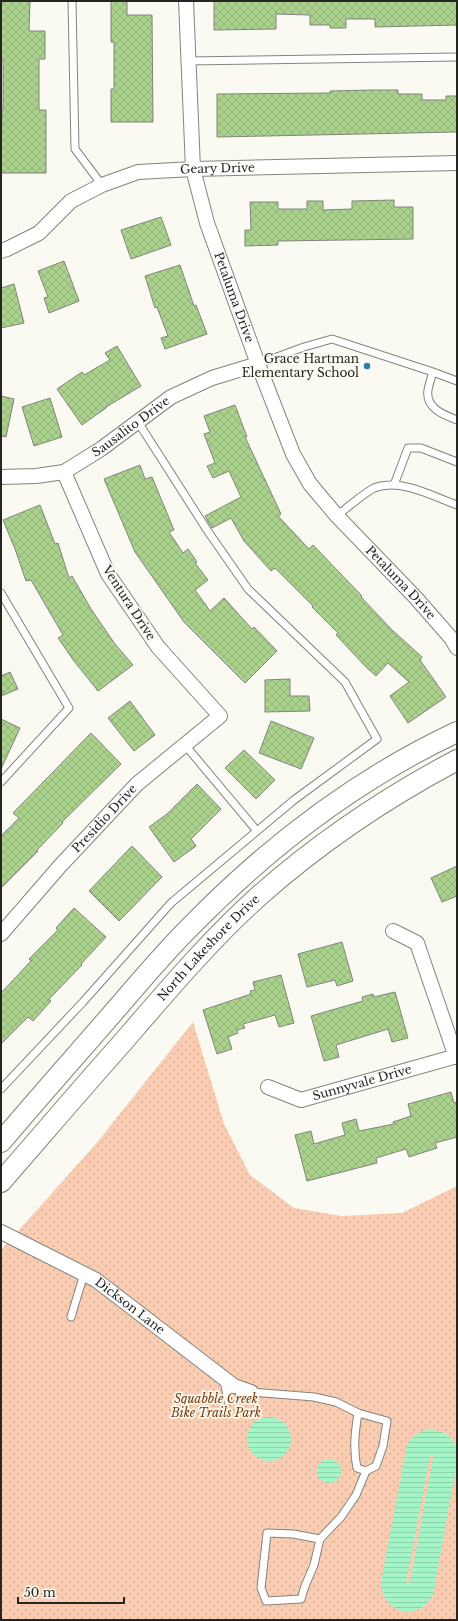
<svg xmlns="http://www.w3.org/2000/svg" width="458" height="1621" font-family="'Libre Baskerville',serif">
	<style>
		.park { fill: url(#park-dots) }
		.water { fill: url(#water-rules); fill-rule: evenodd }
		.building { fill: url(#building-cross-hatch); stroke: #80847d }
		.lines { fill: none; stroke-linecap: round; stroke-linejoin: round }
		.service-casing { stroke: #84847c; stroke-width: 9 }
		.minor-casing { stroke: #84847c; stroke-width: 16 }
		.secondary-casing { stroke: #84847c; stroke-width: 22 }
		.service { stroke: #fff; stroke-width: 7 }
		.minor { stroke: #fff; stroke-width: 14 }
		.secondary { stroke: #fff; stroke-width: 20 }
		.poi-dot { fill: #2c7cad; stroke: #fafaf2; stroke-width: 1.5 }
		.labels { text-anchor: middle; stroke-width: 3.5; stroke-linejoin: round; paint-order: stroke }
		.street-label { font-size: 12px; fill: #252522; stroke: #fafaf2 }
		.poi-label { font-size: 12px; fill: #252522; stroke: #fafaf2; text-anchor: end }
		.park-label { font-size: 12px; font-style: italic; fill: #793908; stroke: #fafaf2 }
	</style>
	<defs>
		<pattern id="park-dots" width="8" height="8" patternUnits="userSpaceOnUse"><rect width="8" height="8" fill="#faccb2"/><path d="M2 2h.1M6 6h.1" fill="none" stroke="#d6af99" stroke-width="1.8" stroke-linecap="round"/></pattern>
		<pattern id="water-rules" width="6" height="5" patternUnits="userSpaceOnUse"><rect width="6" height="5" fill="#a3f4c7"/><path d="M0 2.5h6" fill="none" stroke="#8cd1ab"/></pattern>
		<pattern id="building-cross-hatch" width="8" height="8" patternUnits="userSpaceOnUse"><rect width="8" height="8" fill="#abd28d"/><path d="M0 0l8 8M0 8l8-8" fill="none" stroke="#93b479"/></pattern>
	</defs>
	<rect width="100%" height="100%" fill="#fafaf2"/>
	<path class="park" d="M193,1022L224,1124L250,1175L294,1208L342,1216L402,1213L457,1186V1620H1V1250L95,1145Z"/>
	<path class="water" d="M247 1439a22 22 0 1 1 44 0a22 22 0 1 1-44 0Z
		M429,1429C451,1432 457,1441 457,1462L433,1595C430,1599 427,1604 423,1607C403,1620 381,1604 381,1582L407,1445C413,1436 418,1432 429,1429ZM430,1455L433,1456V1458L410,1583L406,1584Z
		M317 1471a12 12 0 1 1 24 0a12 12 0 1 1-24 0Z"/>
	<path class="building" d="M1,1H30L29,31H45V59H39V110H46V173H1L2,110H3V59H1Z
		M111,1H127V15H152L153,122H111V89H114V42H111Z
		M214,1H457V25L375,27V19H346V28H330V25H310V15L276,14V29L214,30Z
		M371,90H398V94H422V100H446V96H457V132L217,137V94L330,93V91Z
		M394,200V207H413V239L278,241V245L245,246V230H251L250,202H278V209H307V201H323V210L352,209V201Z
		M161,217L171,245L131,259L121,230Z
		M64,261L79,301L49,313L44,298L48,297L38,271Z
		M180,265L194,306L196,305L207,334L165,349L161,338L168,336L157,307L155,308L145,276Z
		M14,284L24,323L1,328V288Z
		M117,346L141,386L106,407V408L82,425L57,389L82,372L84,375L110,360L105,353Z
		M1,396L14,399L6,437L1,436Z
		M50,398L62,437L34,446L22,407Z
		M235,405L247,437H245L281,514L278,516L309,549L313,545L362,596L361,597L391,629L422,657L420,660L446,697L408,723L390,696L409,682L388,663L376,676L366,667L336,635L338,633L312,607L313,606L275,568L271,571L244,541L231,518L212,528L210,525L205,516L241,497L229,471L213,478L207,466L215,463L204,434L210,432L204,416Z
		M140,465L145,479L152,477L174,530L169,532L183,553L188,549L197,562L195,563L208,580L195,590L210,611L224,598L252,629L254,627L277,651L245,683L184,622L135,552L104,479Z
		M40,505L55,544L58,543L69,578L72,576L91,609L115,644L133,665L98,691L74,661L58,638L63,635L31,580L26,581L15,549L3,520Z
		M10,672L18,689L1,696V676Z
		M290,679V696H309L310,711L265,712V680Z
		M130,701L155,735L134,751L108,718Z
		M1,719L20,728L1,769Z
		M271,721L314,738L301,769L259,753Z
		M91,733L121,764L62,822L63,823L37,850L38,851L1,888V836L19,818L13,813Z
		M244,750L275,780L256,799L225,768Z
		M197,784L221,809L191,839L196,846L174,862L149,827L167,814Z
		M132,846L162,877L119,921L89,891Z
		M457,866V896L442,902L431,878Z
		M74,908L106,937L81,964L82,965L49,999L51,1001L33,1021L28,1017L1,1044V993L31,961L29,959L58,930L56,928Z
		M342,942L353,981L337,986L335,980L307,987L298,954Z
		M281,975L294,1023L279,1027L275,1015L243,1024L245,1028L237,1030L238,1033L228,1037L232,1049L217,1054L203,1010L251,994L250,991L255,990L253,982Z
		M395,992L408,1038L392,1042L388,1029L336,1045L339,1057L324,1061L311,1016L363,1001L362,997L373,994L374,997Z
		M451,1092L454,1103L457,1102V1137L435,1143L437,1148L409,1157L406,1149L376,1158L377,1163L307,1181L295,1135L311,1131L314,1144L345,1135L342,1123L356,1119L359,1131L394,1124L393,1122L411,1116L408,1104Z"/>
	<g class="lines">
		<g class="service-casing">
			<path id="service" d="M72,1L75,149L102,185
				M188,61L457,57
				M258,364L304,347L332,339L433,372L457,381
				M433,372C431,378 429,384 428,390C425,408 444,415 457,420
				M394,485L408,448H421L457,462
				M337,516C345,509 366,492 374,488C401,478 432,496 457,505
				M1,593L69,708L1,782
				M185,745L257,831
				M1,1089L83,1002L171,903L294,800L377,739L345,682L248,589L207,530L138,422
				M71,1317L84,1274
				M224,1380L228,1401
				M251,1392L314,1397L336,1402L358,1413L387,1421L383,1446L376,1466L366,1471L357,1468C353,1449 355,1432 358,1413
				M320,1539L314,1565L305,1586L301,1599L266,1601L261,1588L267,1533L293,1534L320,1539L341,1517L356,1495L366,1471"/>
		</g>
		<g class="minor-casing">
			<g id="minor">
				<path id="s1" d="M186,1L193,169L207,223L258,364L293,454L310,484L337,516L416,598L451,638L457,648"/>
				<path id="s2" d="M1,251L7,249L39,233L71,201L102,185L138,172L193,169L457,163"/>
				<path id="s3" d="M1,477L36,476L64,472L101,449L171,397L212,378L258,364"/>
				<path d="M393,931L417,943L456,1057"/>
				<path id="s4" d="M1,934L60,866L137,784L220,716L158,647L108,574L64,472"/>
				<path id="s5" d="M268,1087L301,1100L457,1056"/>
				<path id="s6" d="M1,1232L96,1280L234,1386L251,1392"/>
			</g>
		</g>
		<g class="secondary-casing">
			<g id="secondary">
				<path d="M1,1142C40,1096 80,1051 119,1006C142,979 165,952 190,927C267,848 357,779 457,732"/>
				<path id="s7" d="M1,1182C42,1135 82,1088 123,1042C167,991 210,940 260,895C320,842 387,797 457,760"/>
			</g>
		</g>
		<use href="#service" class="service"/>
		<use href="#minor" class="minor"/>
		<use href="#secondary" class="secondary"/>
	</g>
	<circle class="poi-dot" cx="367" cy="366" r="4"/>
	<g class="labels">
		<g class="street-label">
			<text dy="4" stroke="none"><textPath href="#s2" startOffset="240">Geary Drive</textPath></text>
			<text dy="4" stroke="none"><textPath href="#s1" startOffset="303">Petaluma Drive</textPath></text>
			<text dy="4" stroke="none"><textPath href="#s3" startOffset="144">Sausalito Drive</textPath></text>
			<text dy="4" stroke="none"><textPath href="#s1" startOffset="639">Petaluma Drive</textPath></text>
			<text transform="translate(129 603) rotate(57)" y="4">Ventura Drive</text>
			<text dy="4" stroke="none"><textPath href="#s4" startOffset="155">Presidio Drive</textPath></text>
			<text dy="4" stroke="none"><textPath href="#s7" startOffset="313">North Lakeshore Drive</textPath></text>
			<text dy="4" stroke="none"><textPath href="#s5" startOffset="99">Sunnyvale Drive</textPath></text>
			<text dy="4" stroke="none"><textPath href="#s6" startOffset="149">Dickson Lane</textPath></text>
		</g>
		<g class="poi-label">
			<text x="359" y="363">Grace Hartman<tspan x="359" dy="14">Elementary School</tspan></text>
		</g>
		<g class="park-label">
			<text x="216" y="1403">Squabble Creek<tspan x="216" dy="14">Bike Trails Park</tspan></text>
		</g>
	</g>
	<rect width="458" height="1621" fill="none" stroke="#252522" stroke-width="4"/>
	<path d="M18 1597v6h106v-6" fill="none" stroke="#252522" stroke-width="2"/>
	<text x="24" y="1597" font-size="12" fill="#252522" stroke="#fafaf2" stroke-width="3" paint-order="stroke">50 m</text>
</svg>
